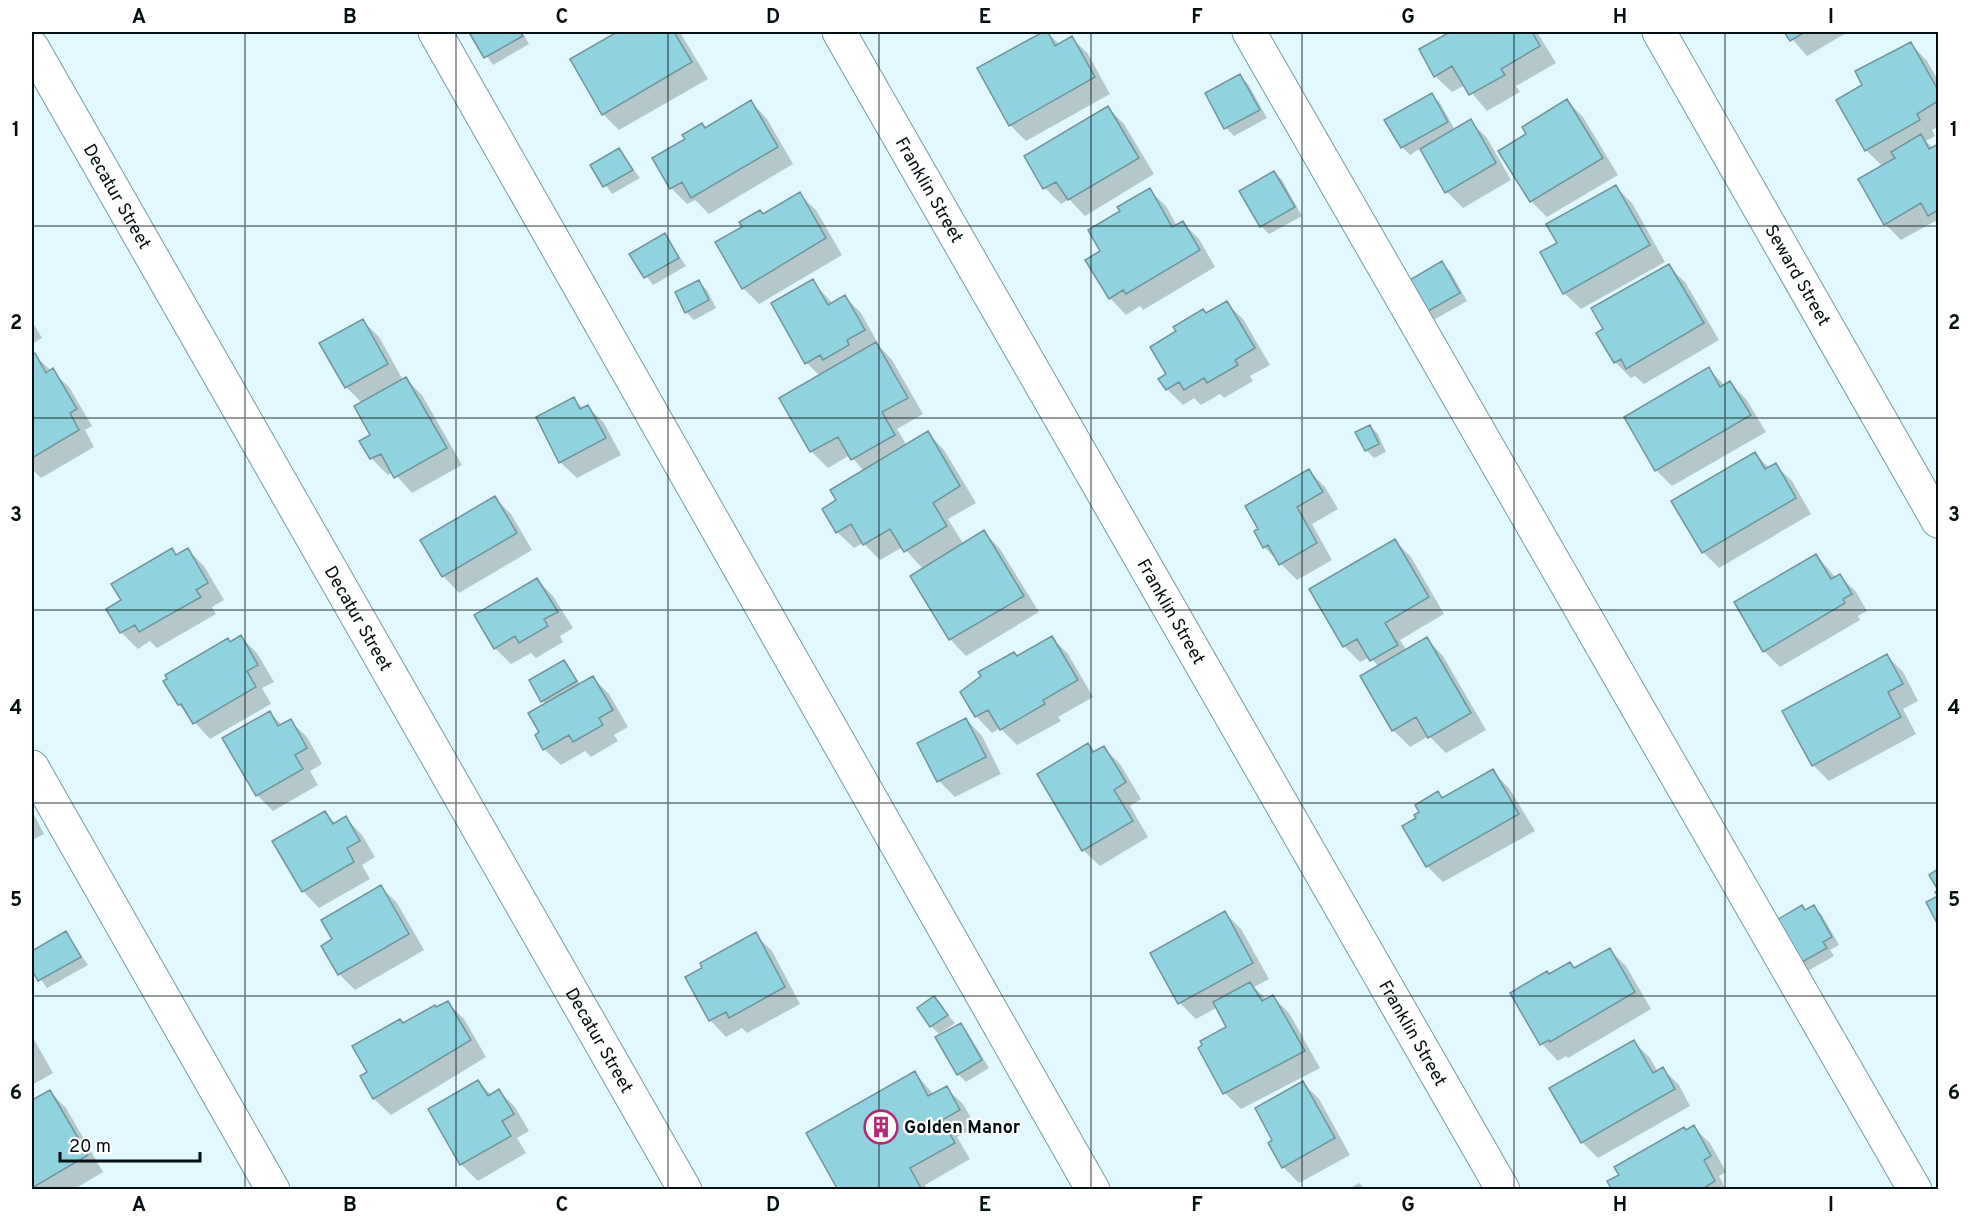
<svg xmlns="http://www.w3.org/2000/svg" width="1970" height="1221" font-family="Overpass,sans-serif">
	<style>
		.shadow { fill: #0003 }
		.building { fill: #90d2df; stroke: #6f949c; stroke-width: 1.5 }
		.lines { fill: none; stroke-linecap: round; stroke-linejoin: round }
		.minor-casing { stroke: #759ba3; stroke-width: 35 }
		.minor { stroke: #fff; stroke-width: 33 }
		.grid { fill: none; stroke: #030f12; stroke-width: 1.5; stroke-opacity: 0.55 }
		.labels { text-anchor: middle; stroke-width: 4.5; stroke-linejoin: round; paint-order: stroke }
		.street-label { font-size: 18px; fill: #030f12; stroke: #fff }
		.poi-label { font-size: 18px; font-weight: bold; fill: #030f12; stroke: #fff; text-anchor: start }
		.neatline { fill: none; stroke: #030f12; stroke-width: 2 }
		.grid-label { font-size: 20px; text-anchor: middle; font-weight: bold; fill: #030f12 }
	</style>
	<rect width="100%" height="100%" fill="#e1f9fe"/>
	<path class="shadow" d="M478,32H522L529,44L493,65L472,35Z
		M620,32H680L708,79L619,130L603,114L572,59Z
		M1047,32L1060,45L1072,38L1088,54L1110,94L1026,141L1010,125L979,69Z
		M1453,32H1537L1556,63L1516,86L1520,92L1487,111L1465,85L1452,92L1435,76L1421,50Z
		M1786,32H1848L1807,56Z
		M1911,44L1927,61L1938,80V127L1932,130L1935,136L1926,141L1933,148L1938,145V225L1935,221L1901,240L1885,224L1883,167L1866,150L1864,85Z
		M1240,76L1248,84L1267,118L1234,136L1226,128L1207,93Z
		M1432,95L1440,103L1455,130L1470,121L1487,138L1511,180L1463,208L1447,192L1421,148L1410,155L1402,147Z
		M1567,101L1583,117L1618,175L1547,217L1531,201Z
		M751,102L767,119L793,164L709,214L695,200L687,204L671,188L706,129Z
		M1108,108L1124,124L1154,174L1085,216L1069,199L1061,204L1045,188Z
		M619,150L640,178L612,194L592,165Z
		M1274,172L1282,180L1302,216L1269,234L1261,226Z
		M1616,187L1632,203L1665,262L1581,309L1564,293L1559,243Z
		M1149,190L1166,206L1177,226L1183,223L1199,239L1215,267L1143,310L1140,306L1126,315L1110,298L1087,260L1102,252L1122,212Z
		M799,194L816,210L842,255L759,304L743,288Z
		M665,235L686,266L653,285L631,255Z
		M1442,263L1450,271L1467,301L1430,322L1422,314Z
		M1668,266L1685,282L1719,340L1644,384L1635,376L1631,378L1615,362L1605,330Z
		M812,281L833,304L845,297L861,313L880,347L892,360L923,414L897,429L907,446L928,433L944,450L976,503L948,519L964,545L984,532L1000,549L1039,612L966,656L950,639L923,569L903,547L880,560L863,543L854,548L837,532L838,501L864,471L850,455L828,468L811,451L781,399L820,376L807,363Z
		M699,282L707,290L716,308L694,320L686,312Z
		M1226,303L1243,319L1270,365L1250,376L1253,381L1224,398L1220,394L1201,405L1194,398L1183,405L1167,389L1169,375L1207,314Z
		M32,321L42,338L32,344Z
		M363,321L379,337L403,380L406,379L422,395L462,465L412,493L393,472L388,475L371,458L362,441L372,435L362,403L346,387Z
		M34,355L69,387L92,426L85,430L94,447L41,478L32,469V357Z
		M1709,369L1725,386L1730,383L1746,399L1766,432L1672,486L1656,470Z
		M573,399L584,409L588,407L604,423L621,455L577,478L560,462Z
		M1370,426L1378,434L1386,452L1374,458L1366,450Z
		M1755,453L1769,468L1775,465L1792,481L1811,514L1719,568L1703,552Z
		M1309,471L1325,487L1338,509L1312,524L1332,560L1297,580L1264,547Z
		M495,498L511,514L532,550L459,593L443,576Z
		M1395,541L1411,557L1444,614L1400,640L1407,651L1427,639L1443,656L1486,730L1446,753L1429,736L1410,747L1393,730L1362,677L1379,667L1370,657L1360,662L1344,646Z
		M172,550L178,556L188,550L204,566L224,600L212,607L216,614L157,648L150,641L138,649L121,632L108,609L123,601Z
		M1816,555L1836,578L1840,576L1856,592L1867,611L1858,616L1860,620L1780,667L1764,651Z
		M537,580L553,596L573,628L560,636L563,642L536,658L531,653L511,664L495,648Z
		M241,637L257,653L274,682L262,688L271,704L210,739L179,705L231,643Z
		M1052,638L1068,654L1093,697L1058,717L1061,721L1017,745L1000,728L992,733L976,716L1018,657Z
		M1887,656L1903,672L1918,701L1903,709L1916,734L1829,781L1813,765Z
		M564,662L581,685L593,678L609,694L628,727L614,735L618,741L591,757L585,751L561,765L544,749L541,733L546,704L542,701Z
		M270,713L282,725L290,721L307,737L322,764L310,771L318,785L273,811L257,795Z
		M966,719L982,736L1001,774L955,797L939,781Z
		M1087,745L1095,753L1104,748L1120,764L1141,799L1130,806L1148,837L1100,866L1083,850Z
		M1492,771L1509,788L1535,831L1443,882L1427,866L1418,818L1438,793L1444,799Z
		M32,811L44,834L32,840Z
		M324,812L336,824L346,818L362,835L375,857L362,865L370,879L319,908L303,891Z
		M381,887L397,903L424,950L355,990L339,974L334,940Z
		M1814,907L1822,915L1839,945L1830,950L1834,956L1804,973L1796,965L1806,912Z
		M1225,913L1241,929L1269,979L1254,987L1267,1000L1273,997L1289,1013L1320,1068L1241,1109L1225,1093L1228,1027L1218,1007L1196,1019L1180,1003Z
		M66,933L88,965L47,988L32,967V953Z
		M755,934L772,951L800,1004L747,1033L742,1028L726,1037L710,1020Z
		M1609,949L1626,966L1651,1009L1568,1058L1566,1056L1558,1061L1542,1044L1512,993L1550,975L1575,969Z
		M934,998L955,1023L939,1034L931,1026Z
		M448,1003L464,1019L486,1057L391,1115L374,1099L362,1077L369,1073L404,1024Z
		M960,1025L968,1033L989,1068L966,1082L958,1074Z
		M32,1036L53,1073L32,1085Z
		M1634,1042L1650,1058L1658,1072L1663,1069L1679,1085L1690,1106L1598,1158L1582,1142Z
		M915,1073L934,1095L946,1088L963,1104L976,1127L957,1137L970,1159L925,1185L928,1190H839Z
		M478,1082L492,1095L499,1091L515,1107L529,1131L517,1138L526,1153L478,1181L461,1164L430,1110Z
		M1303,1083L1319,1099L1350,1155L1299,1183L1283,1167Z
		M50,1092L66,1108L103,1172L73,1190H32V1101Z
		M1693,1127L1710,1143L1726,1172L1719,1176L1726,1190H1614L1621,1175Z
		M1359,1183L1366,1190H1347Z"/>
	<path class="building" d="M475,32H520L523,36L484,58L470,34Z
		M617,32H674L692,62L602,115L570,59Z
		M1043,32H1048L1055,46L1072,36L1095,77L1009,126L977,68Z
		M1450,32H1532L1540,46L1501,69L1505,75L1469,95L1452,66L1434,77L1419,49Z
		M1784,32H1805L1790,41Z
		M1911,42L1938,90V101L1917,114L1920,120L1865,151L1836,100L1862,85L1855,71Z
		M1240,74L1260,110L1224,129L1205,93Z
		M1432,93L1448,122L1401,148L1384,120Z
		M1567,99L1603,158L1530,202L1498,151L1526,134L1522,127Z
		M751,100L778,147L691,198L682,182L670,189L652,158L685,139L682,135L702,123L705,128Z
		M1108,106L1139,158L1068,200L1056,182L1043,189L1024,156Z
		M1471,119L1496,163L1445,193L1420,149Z
		M1921,134L1929,149L1938,144V210L1928,216L1921,203L1884,225L1858,179L1895,158L1891,152Z
		M619,148L633,170L603,187L590,165Z
		M1274,171L1295,207L1260,227L1239,191Z
		M1616,185L1650,245L1563,294L1540,252L1557,243L1546,224Z
		M1150,188L1172,227L1183,221L1200,250L1126,294L1123,290L1109,299L1085,260L1100,251L1088,230L1120,211L1117,207Z
		M800,192L826,238L742,289L715,242L742,227L739,222L760,210L763,214Z
		M665,233L679,258L644,278L629,254Z
		M1442,261L1460,293L1421,315L1403,284Z
		M1669,264L1704,323L1626,369L1621,359L1614,363L1596,333L1603,329L1591,308Z
		M813,279L828,305L845,295L865,330L847,340L849,345L823,360L820,355L805,364L771,303Z
		M699,280L709,300L685,313L675,292Z
		M1227,301L1255,348L1235,360L1238,365L1207,383L1204,378L1184,390L1179,382L1166,390L1158,379L1166,374L1150,347L1176,331L1173,327L1203,309L1206,313Z
		M363,319L388,364L345,388L319,343Z
		M876,342L908,398L882,412L895,435L851,460L838,437L810,452L779,398Z
		M35,353L46,373L53,368L77,409L70,413L79,430L32,458V355Z
		M1709,367L1720,387L1730,381L1751,415L1655,471L1624,417Z
		M406,377L447,448L394,478L381,454L370,459L359,441L370,435L354,406Z
		M574,397L580,409L588,405L606,438L559,463L536,417Z
		M1370,425L1379,444L1365,451L1355,432Z
		M928,431L960,486L933,503L947,526L904,552L890,529L863,545L851,524L836,533L822,509L836,500L830,490Z
		M1755,452L1765,469L1776,463L1796,498L1702,553L1671,501Z
		M1309,469L1323,492L1297,507L1317,543L1279,565L1268,545L1263,548L1254,531L1258,529L1245,506Z
		M495,496L517,533L442,577L420,540Z
		M984,530L1024,596L949,640L910,576Z
		M1395,539L1429,597L1385,623L1398,645L1370,661L1357,639L1343,647L1309,589Z
		M172,548L176,555L188,548L208,583L196,590L201,597L139,632L135,625L120,633L106,609L121,600L111,584Z
		M1816,554L1831,579L1840,574L1852,594L1843,599L1845,603L1763,652L1734,602Z
		M537,578L558,612L544,619L548,626L519,643L515,636L494,649L474,615Z
		M241,635L258,665L247,671L256,687L193,724L181,704L178,705L163,681L167,679L165,675L228,638L230,642Z
		M1052,636L1078,680L1043,700L1045,704L1000,730L988,710L975,717L960,692L981,676L978,672L1014,652L1017,656Z
		M1427,637L1471,713L1428,738L1416,717L1392,731L1360,676Z
		M1887,654L1903,684L1888,692L1901,717L1812,766L1782,711Z
		M564,660L577,681L541,702L529,680Z
		M593,676L613,710L599,718L603,725L573,742L569,735L543,750L535,735L539,732L528,713Z
		M270,711L278,726L291,719L307,748L295,755L303,769L256,796L222,738Z
		M966,718L986,757L937,782L917,743Z
		M1088,743L1093,752L1104,746L1126,782L1114,790L1133,821L1082,851L1037,774Z
		M1493,769L1519,814L1426,867L1402,826L1416,818L1414,815L1419,812L1415,805L1438,791L1442,798Z
		M325,811L333,824L346,816L360,841L347,848L354,862L302,892L272,841Z
		M1938,869V925L1926,902L1938,896L1935,892L1938,890L1929,875Z
		M381,885L409,934L338,975L321,946L332,939L321,920Z
		M1802,905L1805,910L1814,905L1832,937L1823,942L1827,948L1795,966L1770,924Z
		M1225,911L1253,963L1178,1004L1150,953Z
		M66,931L81,957L38,981L32,970V951Z
		M756,932L785,987L729,1018L726,1012L709,1021L685,977L702,968L700,963Z
		M1610,948L1635,992L1550,1042L1549,1040L1540,1045L1510,993L1547,971L1549,974L1570,962L1574,968Z
		M1250,982L1262,1001L1273,995L1305,1051L1223,1094L1198,1048L1202,1045L1200,1041L1226,1027L1213,1002Z
		M934,996L948,1015L930,1027L917,1008Z
		M448,1001L471,1040L373,1099L360,1076L367,1072L352,1046L400,1019L403,1023L435,1005L436,1007Z
		M961,1023L982,1060L957,1075L935,1037Z
		M1634,1040L1653,1073L1663,1067L1675,1089L1581,1143L1549,1088Z
		M915,1071L928,1096L947,1086L960,1110L942,1120L955,1143L910,1168L922,1190H838L806,1133Z
		M478,1080L488,1096L499,1089L514,1114L502,1121L511,1136L460,1165L428,1109Z
		M1303,1081L1335,1138L1282,1168L1268,1143L1272,1140L1255,1108Z
		M50,1090L88,1155L32,1188V1100Z
		M1694,1125L1711,1156L1704,1160L1715,1181L1701,1190H1612L1607,1181L1619,1175L1614,1167L1684,1127L1686,1130Z"/>
	<g class="lines">
		<g class="minor-casing">
			<g id="minor">
				<path d="M435,32L1093,1190"/>
				<path id="s1" d="M839,32L1503,1190"/>
				<path d="M1249,32L1915,1190"/>
				<path id="s2" d="M1659,32L1938,521"/>
				<path id="s3" d="M32,47L685,1190"/>
				<path d="M32,767L273,1190"/>
			</g>
		</g>
		<use href="#minor" class="minor"/>
	</g>
	<path class="grid" d="M245,32V1190M456,32V1190M668,32V1190M879,32V1190M1091,32V1190M1302,32V1190M1514,32V1190M1725,32V1190M32,226H1938M32,418H1938M32,610H1938M32,803H1938M32,996H1938"/>
	<defs>
		<g id="building-ring" transform="scale(1.725)"><circle r="9.5" fill="#fff" stroke="#b12c72" stroke-width="1.5"/><path d="M-4-6H4V6H1V3H-1V6H-4ZM-2.5-4.3h1.7v1.8h-1.7ZM.8-4.3h1.7v1.8H.8ZM-2.5-1h1.7V.8h-1.7ZM.8-1h1.7V.8H.8Z" fill="#b12c72"/></g>
	</defs>
	<g fill-rule="evenodd">
		<use href="#building-ring" x="881" y="1127"/>
	</g>
	<g class="labels">
		<g class="street-label">
			<text dy="6" stroke="none"><textPath href="#s1" startOffset="182">Franklin Street</textPath></text>
			<text dy="6" stroke="none"><textPath href="#s3" startOffset="172">Decatur Street</textPath></text>
			<text dy="6" stroke="none"><textPath href="#s2" startOffset="280">Seward Street</textPath></text>
			<text dy="6" stroke="none"><textPath href="#s1" startOffset="668">Franklin Street</textPath></text>
			<text dy="6" stroke="none"><textPath href="#s3" startOffset="658">Decatur Street</textPath></text>
			<text dy="6" stroke="none"><textPath href="#s1" startOffset="1154">Franklin Street</textPath></text>
			<text dy="6" stroke="none"><textPath href="#s3" startOffset="1144">Decatur Street</textPath></text>
		</g>
		<g class="poi-label">
			<text x="904" y="1133">Golden Manor</text>
		</g>
	</g>
	<rect width="1970" height="1221" fill="none" stroke="#ffffff" stroke-width="66"/>
	<path d="M60 1152v9h140v-9" fill="none" stroke="#030f12" stroke-width="3"/>
	<text x="69" y="1152" font-size="18" fill="#030f12" stroke="#ffffff" stroke-width="4.5" paint-order="stroke">20 m</text>
	<rect x="33" y="33" width="1904" height="1155" class="neatline"/>
	<g class="grid-label">
		<text x="139" y="23">A</text>
		<text x="350" y="23">B</text>
		<text x="562" y="23">C</text>
		<text x="773" y="23">D</text>
		<text x="985" y="23">E</text>
		<text x="1197" y="23">F</text>
		<text x="1408" y="23">G</text>
		<text x="1620" y="23">H</text>
		<text x="1831" y="23">I</text>
		<text x="16" y="136">1</text>
		<text x="1954" y="136">1</text>
		<text x="16" y="329">2</text>
		<text x="1954" y="329">2</text>
		<text x="16" y="521">3</text>
		<text x="1954" y="521">3</text>
		<text x="16" y="714">4</text>
		<text x="1954" y="714">4</text>
		<text x="16" y="906">5</text>
		<text x="1954" y="906">5</text>
		<text x="16" y="1099">6</text>
		<text x="1954" y="1099">6</text>
		<text x="139" y="1211">A</text>
		<text x="350" y="1211">B</text>
		<text x="562" y="1211">C</text>
		<text x="773" y="1211">D</text>
		<text x="985" y="1211">E</text>
		<text x="1197" y="1211">F</text>
		<text x="1408" y="1211">G</text>
		<text x="1620" y="1211">H</text>
		<text x="1831" y="1211">I</text>
	</g>
</svg>
